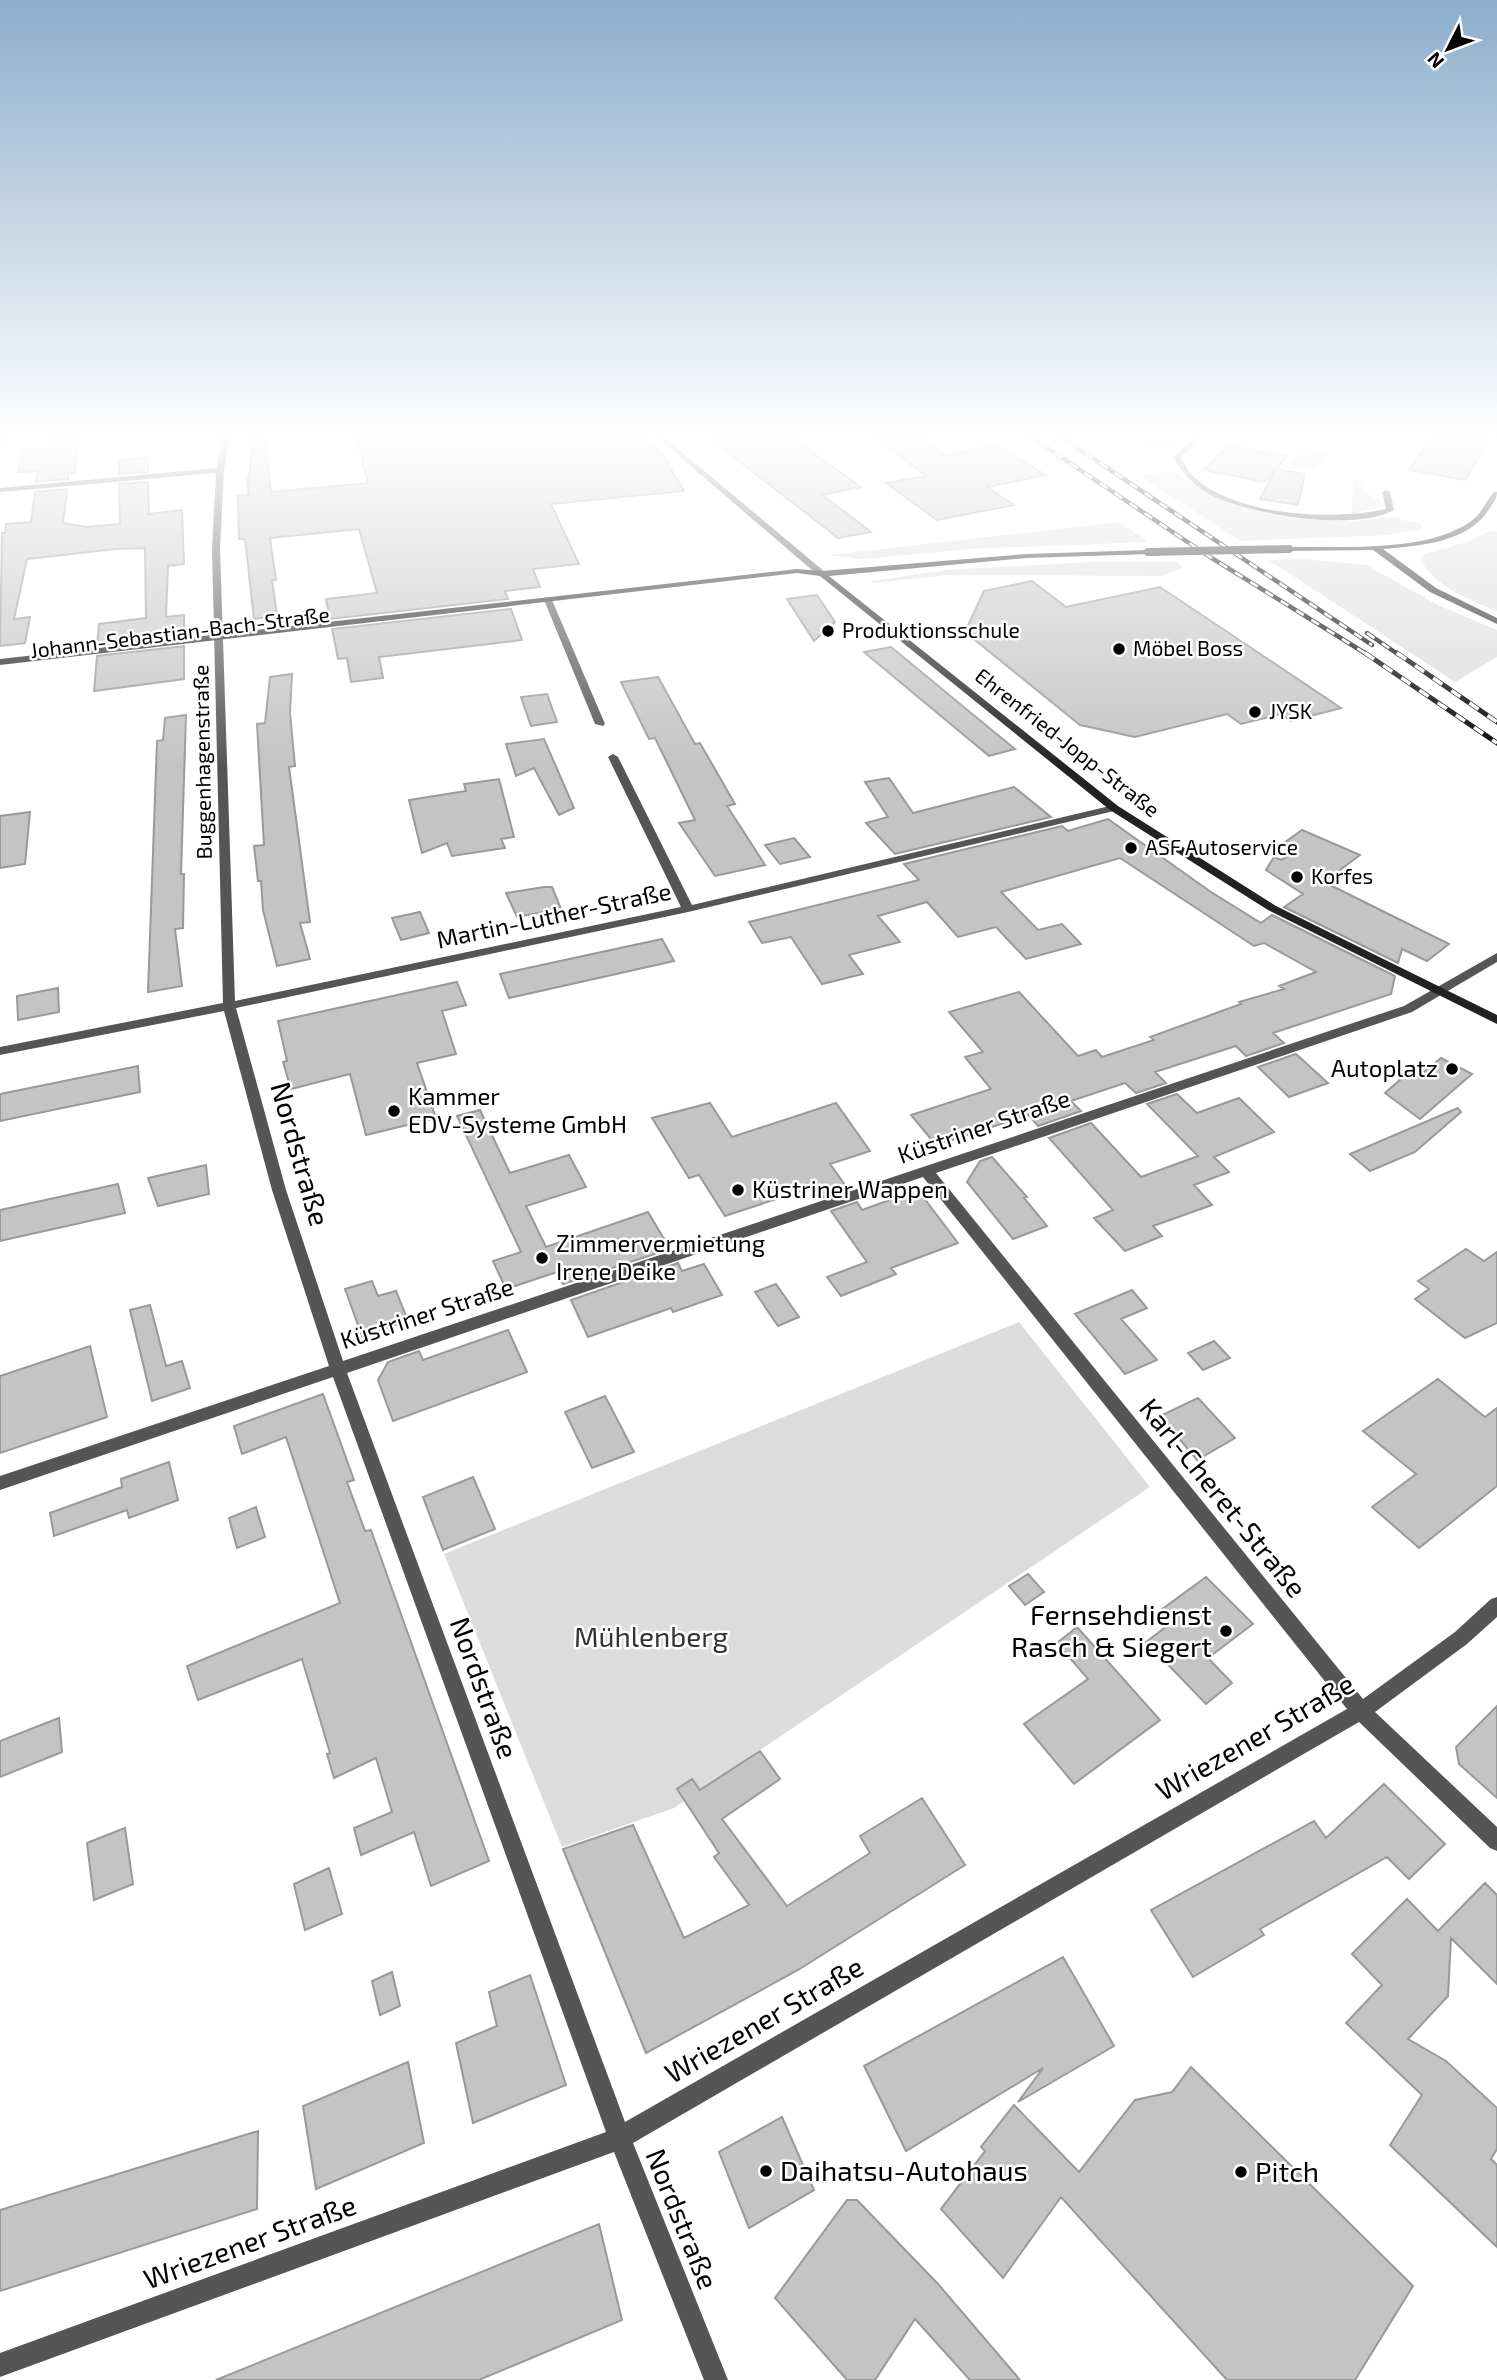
<svg xmlns="http://www.w3.org/2000/svg" width="1497" height="2380" font-family="'Exo 2',sans-serif">
	<style>
		.green { fill: #dcdcdc }
		.building { fill: #c4c4c4; stroke: #999; stroke-width: 2 }
		.lines { fill: none; stroke-linecap: round; stroke-linejoin: round }
		.street { fill: #555; fill-rule: evenodd }
		.secondary { fill: #222; fill-rule: evenodd }
		.rail-far1-casing { stroke: #000; stroke-width: 4.5 }
		.rail-casing { stroke: #000; stroke-width: 5 }
		.rail-far1 { stroke: #fff; stroke-width: 2.5; stroke-dasharray: 9; stroke-linecap: butt }
		.rail { stroke: #fff; stroke-width: 3.5; stroke-dasharray: 11; stroke-linecap: butt }
		.secondary-bridge { stroke: #222; stroke-width: 8 }
		.poi-dot { fill: #000; stroke: #fff; stroke-width: 2.5 }
		.labels { text-anchor: middle; stroke-width: 5; stroke-linejoin: round; paint-order: stroke }
		.far-poi-label { font-size: 21px; fill: #000; stroke: #fff; text-anchor: start }
		.far-street-label { font-size: 21px; fill: #000; stroke: #fff }
		.street-label { font-size: 24px; fill: #000; stroke: #fff }
		.poi-label { font-size: 24px; fill: #000; stroke: #fff; text-anchor: start }
		.near-street-label { font-size: 28px; fill: #000; stroke: #fff }
		.near-poi-label { font-size: 28px; fill: #000; stroke: #fff; text-anchor: start }
		.near-park-label { font-size: 28px; fill: #333; stroke: #fff }
	</style>
	<rect width="100%" height="100%" fill="#fff"/>
	<path class="green" d="M1095,433H1189L1173,448Z
		M1301,448L1328,453L1314,470L1287,464Z
		M1174,471C1225,511 1289,521 1352,521C1369,521 1384,516 1400,517L1401,520L1419,522L1423,529L1388,535L1240,541L1141,476Z
		M1353,480L1366,482L1361,487L1362,490L1380,501V505L1373,509L1352,514Z
		M1120,522L1148,542L969,549L863,559L830,555Z
		M1489,531L1497,532V611C1472,601 1433,586 1421,560L1425,554L1470,541Z
		M1303,559L1366,565L1438,605L1497,630V657L1455,682L1269,560Z
		M1092,562H1177L1183,567L1163,576L947,575L873,583L872,581L947,570Z
		M1019,1322L1150,1487L674,1808L562,1847L444,1554Z"/>
	<path class="building" d="M56,433H81L74,473L68,474V479L36,482L38,471L18,472L22,450L49,448L51,437H55Z
		M253,433H265L271,492L368,483L356,435L372,433H637L662,454L684,491L551,504L579,564L533,569L540,587L505,591L508,599L330,619L326,599L377,593L359,529L270,538L276,580H272L277,616L254,619L245,539H239L238,496L249,495L247,478H249Z
		M703,433H785L861,487L822,495L871,532L838,538Z
		M868,433H915L945,455L996,445L1046,475L987,487L1014,505L937,520L886,483L926,476Z
		M1434,433H1494L1465,480L1409,470Z
		M1228,445L1287,456L1276,469L1305,474L1298,505L1260,499L1276,469L1264,482L1204,470Z
		M148,457V472L119,474V460Z
		M148,482L149,514L182,510L184,564L168,566L166,617L184,615V636L97,645L99,624L146,618L145,548L116,549L27,559L14,619L30,617L25,643L0,646L2,533H5L6,524L31,522L35,492L67,489L63,523L86,527L120,524L119,484Z
		M1032,581L1066,607L1160,587L1341,708L1291,721L1281,714L1241,724L1227,714L1135,737L1080,725L965,632L984,591Z
		M817,595L835,622L814,641L787,599Z
		M511,609L522,640L379,657L383,678L351,682L347,658L338,659L332,629Z
		M184,646V679L94,691L97,656Z
		M891,647L971,713L1015,749L989,756L864,652Z
		M292,674L290,713L295,766L289,767L310,922L300,923L310,959L277,966L263,910L261,881H258L254,846L264,845L257,724L265,723L270,677Z
		M658,677L695,744L700,743L735,804L727,806L765,865L715,876L679,823L695,820L655,738L649,739L621,682Z
		M547,694L557,722L531,726L521,697Z
		M186,715L181,874H184L183,928L175,929L182,986L148,992L157,741L163,740L165,718Z
		M544,739L574,808L559,815L534,768L516,776L506,744Z
		M889,778L913,813L1014,787L1051,817L895,854L866,823L888,817L865,782Z
		M499,779L514,837L501,839L505,848L452,856L447,843L422,853L409,800L466,791L464,784Z
		M30,812L25,864L0,868V816Z
		M1108,819L1211,892L1261,923L1272,915L1395,976L1391,994L1273,1033L1284,1043L1246,1056L1236,1046L1155,1072L1166,1083L1136,1093L1125,1083L1071,1101L1081,1111L1038,1126L1029,1115L936,1145L911,1115L991,1089L965,1057L983,1052L949,1012L1019,992L1078,1056L1096,1050L1102,1057L1154,1040L1150,1037L1241,1004L1239,1002L1284,989L1279,986L1316,972L1264,943L1254,946L1120,858L1001,892L1038,930L1062,924L1081,944L1026,959L996,927L958,937L927,902L878,916L900,942L849,955L863,974L822,984L791,937L762,943L749,922L919,880L904,864L1062,826L1068,831Z
		M1302,830L1360,855L1324,882L1449,944L1427,961L1402,949L1398,963L1284,907L1303,894L1266,870L1274,857L1281,860L1296,852L1281,845Z
		M794,838L810,857L780,864L765,845Z
		M544,887H552L561,909L517,917L506,893Z
		M420,912L429,933L401,940L392,918Z
		M662,939L674,961L509,998L500,974Z
		M457,982L466,1005L442,1011L456,1054L417,1063L436,1118L366,1135L350,1074L291,1089L283,1062L287,1061L278,1021Z
		M58,988L59,1012L18,1020L17,996Z
		M1296,1054L1328,1083L1289,1097L1258,1067Z
		M1441,1058L1472,1074L1420,1119L1385,1093L1409,1072L1418,1077Z
		M138,1066L140,1092L0,1121V1094Z
		M1177,1094L1197,1113L1239,1098L1274,1132L1214,1157L1229,1172L1194,1185L1212,1205L1153,1226L1162,1236L1125,1251L1094,1218L1113,1210L1049,1138L1091,1123L1141,1177L1198,1156L1147,1104Z
		M710,1103L732,1137L836,1103L870,1151L830,1164L848,1189L821,1198L813,1187L725,1216L699,1175L689,1178L652,1118Z
		M1458,1108L1461,1112L1415,1152L1370,1171L1350,1154Z
		M480,1110L510,1173L569,1155L586,1187L526,1206L546,1247L648,1212L670,1249L563,1284L557,1272L506,1289L493,1261L521,1252L457,1116Z
		M992,1157L1027,1197L1024,1198L1047,1226L1013,1239L967,1182L980,1161Z
		M206,1165L209,1194L158,1206L148,1178Z
		M118,1184L125,1213L0,1241V1210Z
		M909,1193L924,1198L958,1243L891,1268L896,1274L841,1296L827,1277L867,1262L831,1211L857,1202L862,1210Z
		M1466,1249L1484,1261L1497,1252V1323L1465,1338L1415,1299L1429,1289L1418,1281Z
		M678,1263L682,1271L704,1264L722,1295L673,1312L671,1308L588,1337L571,1300Z
		M372,1281L378,1296L396,1291L408,1321L362,1336L345,1289Z
		M776,1284L799,1317L778,1326L755,1292Z
		M1132,1290L1147,1308L1121,1319L1157,1360L1125,1374L1075,1314Z
		M150,1305L166,1366L182,1361L190,1388L152,1401L130,1310Z
		M508,1330L527,1372L393,1421L378,1380L388,1362L419,1351L423,1360Z
		M1214,1341L1230,1358L1203,1370L1188,1353Z
		M90,1346L107,1417L0,1453V1376Z
		M1438,1379L1485,1417L1497,1408V1486L1419,1548L1372,1507L1416,1474L1363,1431Z
		M323,1394L354,1480L347,1482L365,1531L371,1530L489,1861L431,1886L414,1832L361,1855L354,1828L392,1812L376,1758L334,1778L327,1754L330,1753L302,1659L198,1700L187,1666L340,1603L286,1437L242,1454L234,1426Z
		M605,1396L634,1452L592,1468L565,1412Z
		M1198,1398L1235,1438L1197,1460L1160,1416Z
		M169,1462L178,1500L129,1518L127,1510L54,1536L50,1513L122,1487L121,1479Z
		M473,1477L495,1529L443,1550L423,1497Z
		M256,1507L265,1537L237,1548L229,1518Z
		M1028,1574L1044,1592L1025,1605L1009,1586Z
		M1206,1577L1253,1624L1208,1658L1232,1683L1206,1704L1146,1642L1172,1622L1161,1610Z
		M1077,1627L1160,1720L1074,1784L1024,1724L1088,1679L1057,1643Z
		M1497,1706V1798L1459,1764L1456,1747Z
		M59,1718L62,1752L0,1777V1741Z
		M760,1751L780,1779L722,1819L787,1906L870,1853L860,1836L922,1798L965,1865L798,1970L646,2053L563,1849L633,1825L684,1938L749,1905L714,1857L719,1853L677,1789L692,1779L700,1790Z
		M1384,1784L1445,1844L1409,1879L1387,1857L1260,1929L1264,1935L1193,1977L1151,1910L1314,1821L1326,1838Z
		M125,1828L133,1884L94,1900L87,1843Z
		M329,1868L342,1914L305,1930L294,1884Z
		M1485,1883L1497,1895V1984L1451,1938L1448,1996L1408,2039L1446,2061L1497,2108V2149L1491,2159L1497,2165V2247L1390,2145L1422,2095L1346,2023L1382,1985L1352,1954L1407,1899L1438,1931Z
		M1063,1957L1114,2046L1018,2102L1043,2068L906,2151L864,2066Z
		M392,1972L400,2006L380,2015L372,1981Z
		M530,1975L566,2085L473,2123L456,2043L497,2026L489,1992Z
		M408,2062L424,2143L316,2189L303,2106Z
		M1191,2067L1413,2286L1355,2380H1227L1061,2197L1003,2278L941,2209L985,2151L981,2147L1014,2105L1079,2172L1135,2100L1172,2092Z
		M782,2117L814,2190L749,2228L719,2152Z
		M258,2131L257,2209L0,2291V2210Z
		M847,2200H857L939,2285L1020,2380H970L915,2319L875,2380H847L775,2298Z
		M599,2224L622,2320L479,2380H216Z"/>
	<g class="lines">
		<path class="street" d="M0,433H5L4,442L0,444Z
			M222,433H230L224,470L220,549L235,1001L681,907L608,757L613,754L618,757L692,905L1114,805L1119,808L1114,811L688,912L236,1008L286,1190L343,1361L1404,1006L1497,953V962L1412,1012L936,1173L1363,1699L1455,1632L1491,1599L1497,1597V1617L1467,1644L1375,1712L1497,1827V1851L1490,1848L1359,1722L633,2143L728,2380H704L614,2152L0,2377V2353L606,2132L333,1377L0,1490V1476L329,1366L272,1190L224,1011L0,1055V1047L223,1003L212,549L216,473L0,492V488L217,468ZM923,1177L1347,1709L625,2122L347,1373Z
			M652,433H659L825,572V576H819Z
			M1198,433H1205L1181,458C1185,464 1188,471 1193,476C1234,516 1333,521 1386,509L1382,492L1386,490L1390,492L1394,510C1354,532 1251,515 1211,495C1194,486 1184,474 1173,458Z
			M548,597L552,600L605,724L603,726L595,724L544,600Z"/>
		<path class="secondary" d="M1494,492H1497C1497,500 1492,504 1488,511C1466,543 1418,546 1383,549L1436,588L1497,618V624L1430,592L1373,550L1289,551L1285,549L1289,547C1342,546 1425,553 1470,522C1481,515 1486,501 1494,492Z
			M1148,550L1152,552L1151,554L1026,558L829,576L1118,806L1276,906L1497,1015V1024L1268,910L1110,810L820,576L797,573L0,665V659L797,569L822,571L1026,554Z"/>
		<g class="rail-far1-casing">
			<path id="rail-far1" d="M1025,433L1210,557L1368,655
				M1055,433L1372,645
				M1367,633L1399,655"/>
		</g>
		<g class="rail-casing">
			<path id="rail" d="M1365,653L1497,743
				M1397,653L1497,722"/>
		</g>
		<use href="#rail-far1" class="rail-far1"/>
		<use href="#rail" class="rail"/>
		<path class="secondary-bridge" d="M1148,552L1289,549"/>
	</g>
	<linearGradient id="sky" x2="0" y2="1"><stop stop-color="#8cadcc"/><stop offset="0.57" stop-color="#fff"/><stop offset="1" stop-color="#fff" stop-opacity="0"/></linearGradient>
	<rect width="1497" height="766" fill="url(#sky)"/>
	<g class="poi-dot">
		<circle cx="828" cy="631" r="7"/>
		<circle cx="1119" cy="649" r="7"/>
		<circle cx="1255" cy="712" r="7"/>
		<circle cx="1131" cy="848" r="7"/>
		<circle cx="1297" cy="877" r="7"/>
		<circle cx="1452" cy="1069" r="7"/>
		<circle cx="394" cy="1111" r="7"/>
		<circle cx="738" cy="1190" r="7"/>
		<circle cx="542" cy="1258" r="7"/>
		<circle cx="1226" cy="1631" r="7"/>
		<circle cx="766" cy="2171" r="7"/>
		<circle cx="1241" cy="2172" r="7"/>
	</g>
	<g class="labels">
		<g class="far-poi-label">
			<text x="842" y="638">Produktionsschule</text>
			<text x="1133" y="656">Möbel Boss</text>
			<text x="1269" y="719">JYSK</text>
			<text x="1145" y="855">ASF Autoservice</text>
			<text x="1311" y="884">Korfes</text>
		</g>
		<g class="far-street-label">
			<text transform="translate(180 633) rotate(-7)" y="7">Johann-Sebastian-Bach-Straße</text>
			<text transform="translate(1067 743) rotate(38)" y="7">Ehrenfried-Jopp-Straße</text>
			<text transform="translate(203 762) rotate(-91)" y="7">Buggenhagenstraße</text>
		</g>
		<g class="street-label">
			<text transform="translate(554 916) rotate(-12)" y="8">Martin-Luther-Straße</text>
			<text transform="translate(984 1127) rotate(-19)" y="8">Küstriner Straße</text>
			<text transform="translate(427 1314) rotate(-18)" y="8">Küstriner Straße</text>
		</g>
		<g class="poi-label">
			<text x="1438" y="1077" text-anchor="end">Autoplatz</text>
			<text x="408" y="1105">Kammer<tspan x="408" dy="28">EDV-Systeme GmbH</tspan></text>
			<text x="752" y="1198">Küstriner Wappen</text>
			<text x="556" y="1252">Zimmervermietung<tspan x="556" dy="28">Irene Deike</tspan></text>
		</g>
		<g class="near-street-label">
			<text transform="translate(300 1154) rotate(74)" y="10">Nordstraße</text>
			<text transform="translate(1223 1498) rotate(51)" y="10">Karl-Cheret-Straße</text>
			<text transform="translate(484 1688) rotate(70)" y="10">Nordstraße</text>
			<text transform="translate(1255 1737) rotate(-30)" y="10">Wriezener Straße</text>
			<text transform="translate(764 2020) rotate(-30)" y="10">Wriezener Straße</text>
			<text transform="translate(682 2219) rotate(68)" y="10">Nordstraße</text>
			<text transform="translate(250 2242) rotate(-20)" y="10">Wriezener Straße</text>
		</g>
		<g class="near-poi-label">
			<text x="1212" y="1625" text-anchor="end">Fernsehdienst<tspan x="1212" dy="32">Rasch &amp; Siegert</tspan></text>
			<text x="780" y="2181">Daihatsu-Autohaus</text>
			<text x="1255" y="2182">Pitch</text>
		</g>
		<g class="near-park-label">
			<text x="651" y="1647">Mühlenberg</text>
		</g>
	</g>
	<g transform="translate(1448 49) rotate(228)" stroke="#ffffff" stroke-width="5" paint-order="stroke">
	<path d="M0-5L12 26L0 18L-12 26Z" fill="#000000"/>
	<text y="-10" font-size="19" font-weight="bold" text-anchor="middle" fill="#000000">N</text>
	</g>
</svg>
